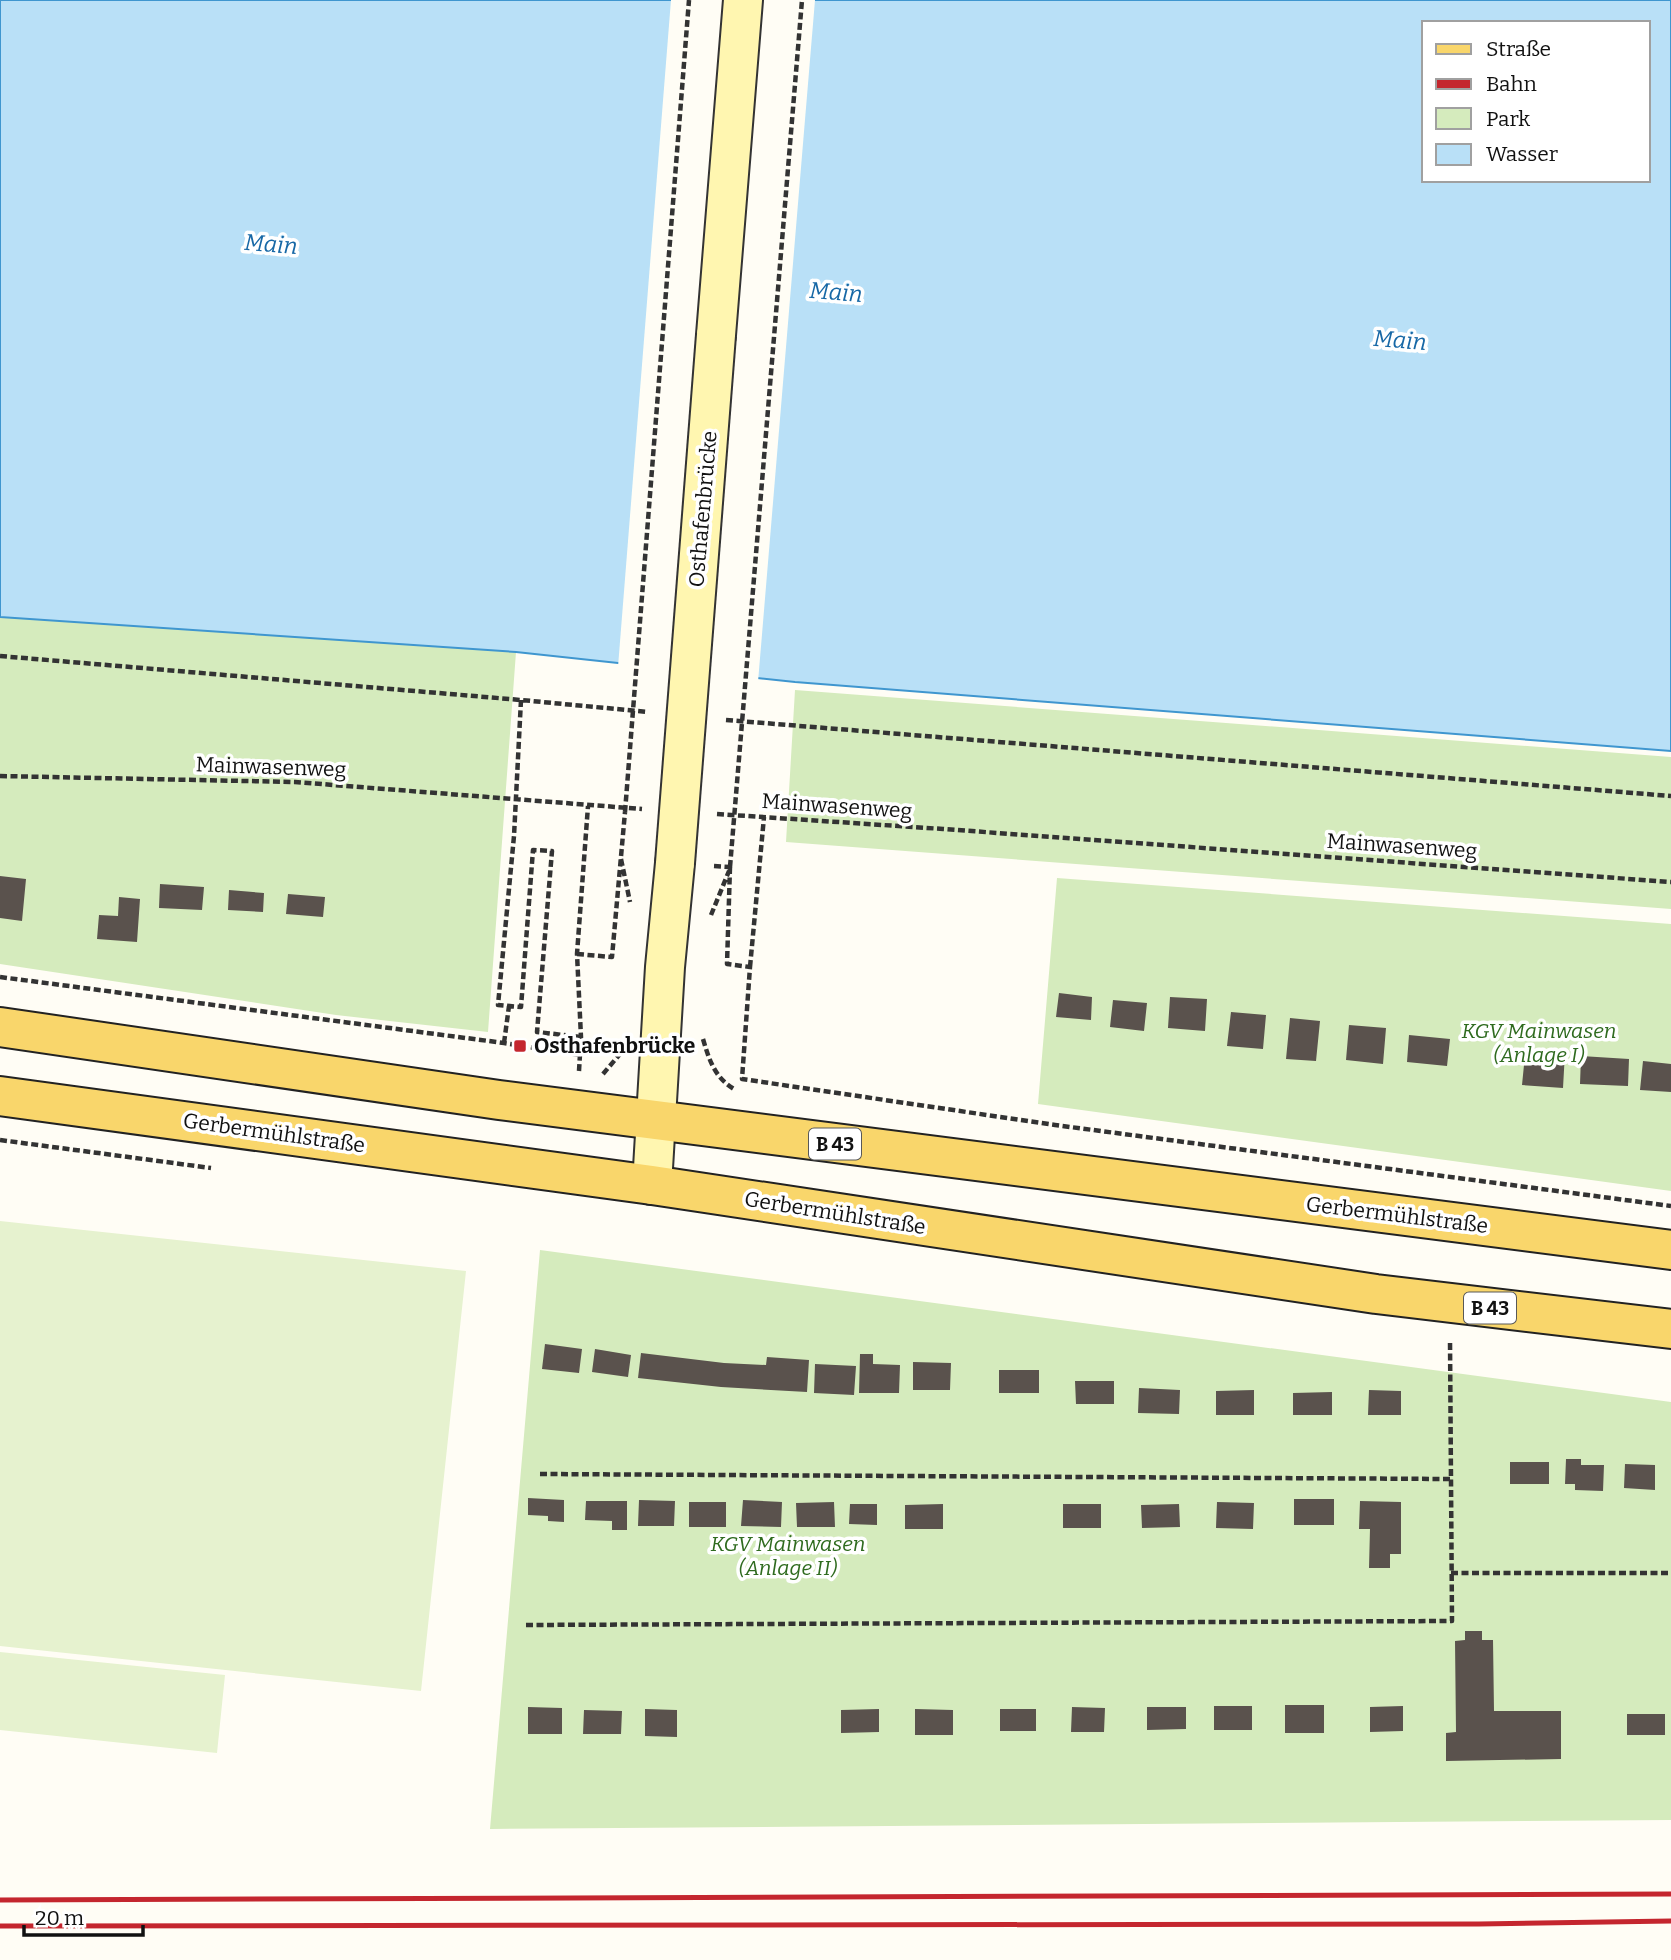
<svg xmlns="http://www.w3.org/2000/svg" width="1671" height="1960" font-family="Bitter,serif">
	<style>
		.green { fill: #d5ebbd }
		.pitch { fill: #e6f2cf }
		.water { fill: #b9e0f7; stroke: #3f96cf; stroke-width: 2; fill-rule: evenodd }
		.pier { fill: #fffdf5 }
		.building { fill: #5a524d }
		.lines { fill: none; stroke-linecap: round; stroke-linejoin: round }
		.secondary-casing { stroke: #333; stroke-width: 42 }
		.primary-casing { stroke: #222; stroke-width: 42 }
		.path { stroke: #333; stroke-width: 4.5; stroke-dasharray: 7 3.5; stroke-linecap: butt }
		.secondary { stroke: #fff6b0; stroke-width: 38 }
		.primary { stroke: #f9d66b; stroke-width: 38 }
		.rail { stroke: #c4262e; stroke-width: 5 }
		.secondary-bridge-casing { stroke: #333; stroke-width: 42; stroke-linecap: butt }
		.path-bridge { stroke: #333; stroke-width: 4.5; stroke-dasharray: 7 3.5; stroke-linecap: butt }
		.secondary-bridge { stroke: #fff6b0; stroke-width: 38 }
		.poi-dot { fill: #c4262e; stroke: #fff; stroke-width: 2.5 }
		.labels { text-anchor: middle; stroke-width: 7; stroke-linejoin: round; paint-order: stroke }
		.shield { fill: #fff; stroke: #585858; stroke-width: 2 }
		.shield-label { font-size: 19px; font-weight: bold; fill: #111 }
		.street-label { font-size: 21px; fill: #111; stroke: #fff }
		.park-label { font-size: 21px; font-style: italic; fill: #2f6b1f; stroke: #fff }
		.poi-label { font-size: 21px; font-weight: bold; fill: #111; stroke: #fff; text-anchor: start }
		.water-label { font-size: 23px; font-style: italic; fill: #1768a6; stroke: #fff }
	</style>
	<rect width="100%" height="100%" fill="#fffdf5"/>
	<path class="green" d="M0,617L516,652L488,1032L336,1015L0,964Z
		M795,690L1671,757V909L786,842Z
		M1057,878L1671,924V1191L1038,1104Z
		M540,1250L1671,1402V1820L490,1829Z"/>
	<path class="pitch" d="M0,1221L466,1271L421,1691L0,1646Z
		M0,1652L225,1675L217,1753L0,1730Z"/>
	<path class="water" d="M0,0H1671V751L795,682L516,652L0,617ZM1424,23H1648V180H1424Z"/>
	<path class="pier" d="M671,0H815L758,682L618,667Z"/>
	<path class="building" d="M0,876L26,879L22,921L0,918Z
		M160,884L204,887L202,910L159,908Z
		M229,890L264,893L263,912L228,910Z
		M288,894L325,897L323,917L286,914Z
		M119,897L140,899L137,942L97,939L99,915L118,916Z
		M1059,993L1092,997L1091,1020L1056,1017Z
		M1170,997L1207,999L1205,1031L1168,1028Z
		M1113,1000L1147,1003L1144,1031L1110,1027Z
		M1231,1012L1266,1015L1263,1049L1227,1046Z
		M1290,1018L1320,1021L1316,1061L1286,1059Z
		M1349,1025L1386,1028L1383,1064L1346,1060Z
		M1409,1035L1450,1039L1447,1066L1407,1062Z
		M1545,1051L1565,1052L1563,1088L1522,1085L1525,1055L1545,1057Z
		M1581,1056L1629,1059L1628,1086L1580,1084Z
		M1643,1061L1671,1064V1092L1640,1090Z
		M545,1344L582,1349L579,1373L542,1369Z
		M595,1349L631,1355L628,1377L592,1372Z
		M641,1353L724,1363L766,1365L767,1357L809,1360L807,1392L721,1387L638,1378Z
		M860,1354H873V1364L900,1365L899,1393H859Z
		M913,1362L951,1363L950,1390H913Z
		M815,1364L856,1366L854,1395L814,1393Z
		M999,1370H1039V1393H999Z
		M1075,1381H1114V1404H1076Z
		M1139,1388L1180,1390L1179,1414L1138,1413Z
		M1254,1390V1415H1216V1391Z
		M1369,1390L1401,1391V1415H1368Z
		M1332,1392V1415H1293V1393Z
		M1566,1459H1581V1465H1604L1603,1491L1575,1490V1484H1565Z
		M1510,1462H1549V1484H1510Z
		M1625,1464L1655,1465V1490L1624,1488Z
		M528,1498L564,1500V1522L548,1521V1516L528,1515Z
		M1294,1499H1334V1525H1294Z
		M639,1500L675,1501L674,1526H638Z
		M743,1500L782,1502L781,1527L741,1526Z
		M586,1501H627V1530H612V1521L585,1520Z
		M1360,1501L1401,1502V1554H1390V1568H1369L1370,1529H1359Z
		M689,1502H726V1527H689Z
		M834,1502L835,1527H797L796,1503Z
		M1217,1502L1254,1503L1253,1529L1216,1528Z
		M850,1504H877V1525L849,1524Z
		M943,1504V1529H905V1505Z
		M1063,1504H1101V1528H1063Z
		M1179,1504L1180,1527L1142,1528L1141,1505Z
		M1465,1631H1482V1640H1493L1494,1711H1561V1759L1446,1761V1733L1456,1732L1455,1641L1465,1640Z
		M1285,1705H1324V1733H1285Z
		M1214,1706H1252V1730H1214Z
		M1403,1706V1731L1370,1732V1707Z
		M528,1707L562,1708V1734H528Z
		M1072,1707L1105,1708L1104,1732H1071Z
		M1147,1707H1186V1729L1147,1730Z
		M645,1709L677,1710V1737L645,1736Z
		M879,1709V1732L841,1733V1710Z
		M915,1709L953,1710V1735H915Z
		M1000,1709H1036V1731H1000Z
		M584,1710L622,1711L621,1734H583Z
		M1627,1714H1665V1735H1627Z"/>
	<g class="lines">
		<g class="secondary-casing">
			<path id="secondary" d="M716,335L743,0
				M652,1185L665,967L675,863"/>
		</g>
		<g class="primary-casing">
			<path id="primary" d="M0,1027L499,1100L1671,1250
				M0,1096L652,1185L1376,1294L1671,1329"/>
		</g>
		<path class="path" d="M0,656L521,700L648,712
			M521,700L514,836L498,1005L521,1007L533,850L552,851L537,1032L581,1037
			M726,720L1671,796
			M0,776L295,782L642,809
			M717,814L943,829L1671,882
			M621,859L630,902
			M714,866L730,867
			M730,867L727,964L750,967L742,1079L1055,1125L1671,1206
			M711,915L729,871
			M577,954L612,957L625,812
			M750,967L764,817
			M0,977L504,1043L580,1055
			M703,1039C709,1059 714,1077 734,1089
			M504,1043L509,1006
			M579,1071L581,1037L577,954L588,806
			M603,1074L620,1054
			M0,1140L211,1168
			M540,1474L1451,1479
			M1451,1573H1671
			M526,1625L1452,1621L1450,1340"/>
		<use href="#secondary" class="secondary"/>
		<use href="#primary" class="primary"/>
		<path class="rail" d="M0,1900L1671,1894
			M0,1926L1479,1924L1671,1921"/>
		<g class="secondary-bridge-casing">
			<path id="secondary-bridge" d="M675,863L716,335"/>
		</g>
		<path class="path-bridge" d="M625,812L689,0
			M730,867L802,0"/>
		<use href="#secondary-bridge" class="secondary-bridge"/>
	</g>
	<rect class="poi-dot" x="513" y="1039" width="14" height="14" rx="3.5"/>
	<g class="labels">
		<g class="shield">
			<rect x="809" y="1128.5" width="52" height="31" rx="5"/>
			<rect x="1464" y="1292.5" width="52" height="31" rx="5"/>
		</g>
		<g class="shield-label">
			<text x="835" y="1151">B 43</text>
			<text x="1490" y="1315">B 43</text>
		</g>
		<g class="street-label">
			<text transform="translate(703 509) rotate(-85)" y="7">Osthafenbrücke</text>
			<text transform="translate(271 767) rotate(2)" y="7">Mainwasenweg</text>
			<text transform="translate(837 806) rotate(4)" y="7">Mainwasenweg</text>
			<text transform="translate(1402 846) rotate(4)" y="7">Mainwasenweg</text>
			<text transform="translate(274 1133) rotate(8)" y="7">Gerbermühlstraße</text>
			<text transform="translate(835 1213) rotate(9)" y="7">Gerbermühlstraße</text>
			<text transform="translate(1397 1215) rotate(7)" y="7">Gerbermühlstraße</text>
		</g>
		<g class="park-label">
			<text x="1539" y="1038">KGV Mainwasen<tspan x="1539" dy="24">(Anlage I)</tspan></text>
			<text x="788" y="1551">KGV Mainwasen<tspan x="788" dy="24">(Anlage II)</tspan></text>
		</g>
		<g class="poi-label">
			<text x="534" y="1053">Osthafenbrücke</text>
		</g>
		<g class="water-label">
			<text transform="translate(271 244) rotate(5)" y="8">Main</text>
			<text transform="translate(836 292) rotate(5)" y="8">Main</text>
			<text transform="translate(1400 340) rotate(5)" y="8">Main</text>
		</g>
	</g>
	<rect x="1422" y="21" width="228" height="161" fill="#ffffff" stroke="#a0a0a0" stroke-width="2"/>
	<rect x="1436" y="44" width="35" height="10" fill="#f9d66b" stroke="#a0a0a0" stroke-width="2"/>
	<text x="1486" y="56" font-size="21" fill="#111111">Straße</text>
	<rect x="1436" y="79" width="35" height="10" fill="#c4262e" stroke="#a0a0a0" stroke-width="2"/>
	<text x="1486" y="91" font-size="21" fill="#111111">Bahn</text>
	<rect x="1436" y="108" width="35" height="21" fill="#d5ebbd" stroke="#a0a0a0" stroke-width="2"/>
	<text x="1486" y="126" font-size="21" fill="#111111">Park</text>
	<rect x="1436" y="144" width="35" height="21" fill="#b9e0f7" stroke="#a0a0a0" stroke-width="2"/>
	<text x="1486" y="161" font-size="21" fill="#111111">Wasser</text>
	<path d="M24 1925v10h119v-10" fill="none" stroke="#111111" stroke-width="3.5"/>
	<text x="35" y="1925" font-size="21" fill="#111111" stroke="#ffffff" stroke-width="5" paint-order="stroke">20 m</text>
</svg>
